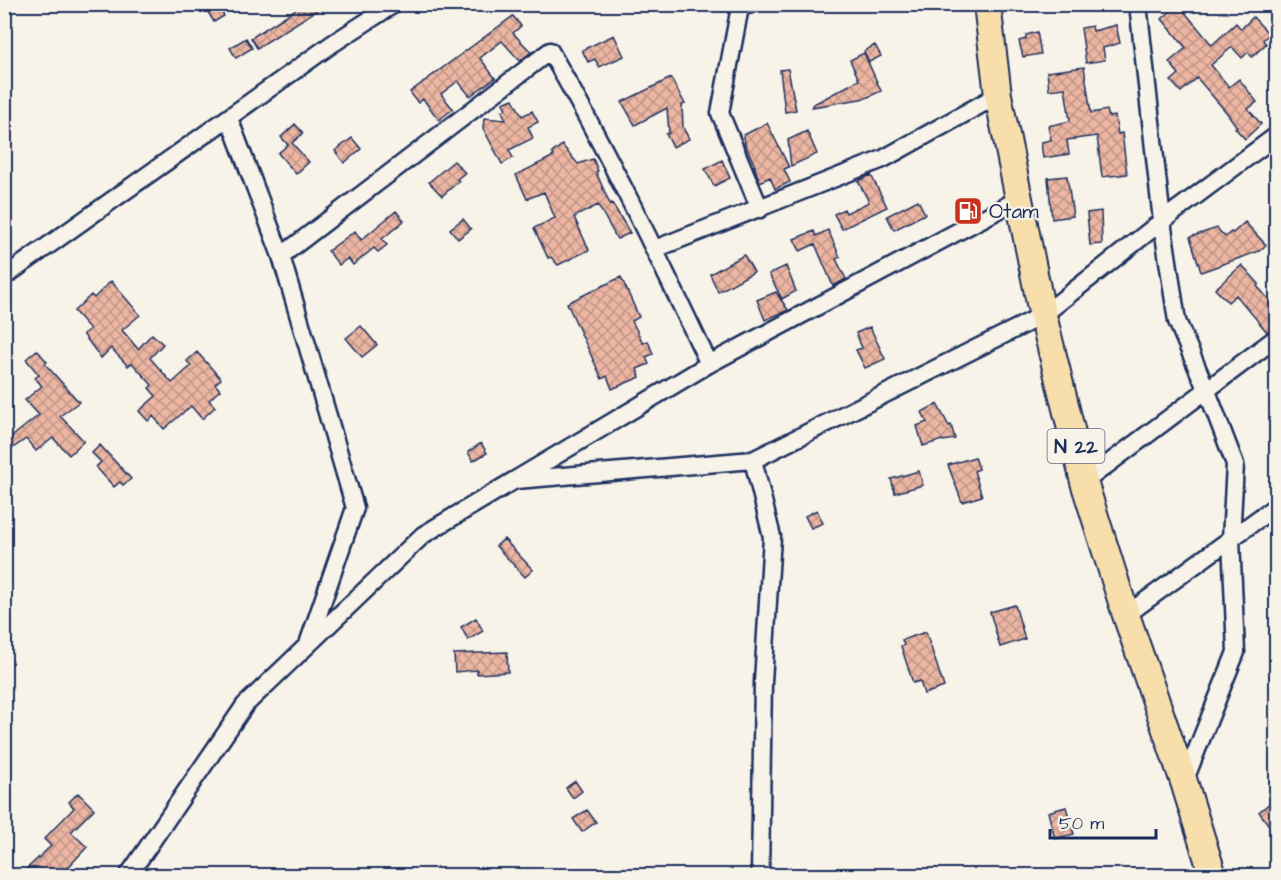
<svg xmlns="http://www.w3.org/2000/svg" width="1281" height="880" font-family="'Architects Daughter',sans-serif">
	<style>
		.building { fill: url(#building-cross-hatch); stroke: #1b2f5e; stroke-width: 1.5 }
		.lines { fill: none; stroke-linecap: round; stroke-linejoin: round }
		.street-casing { stroke: #1b2f5e; stroke-width: 21 }
		.primary-casing { stroke: #1b2f5e; stroke-width: 30 }
		.street { stroke: #f7f3e8; stroke-width: 16 }
		.primary { stroke: #f8deab; stroke-width: 26 }
		.labels { text-anchor: middle; stroke-width: 4.5; stroke-linejoin: round; paint-order: stroke }
		.shield { fill: #f7f3e8; stroke: #5d6a87; stroke-width: 1.5 }
		.shield-label { font-size: 20px; font-weight: bold; fill: #1b2f5e }
		.poi-label { font-size: 21px; fill: #1b2f5e; stroke: #f7f3e8; text-anchor: start }
	</style>
	<defs>
		<pattern id="building-cross-hatch" width="8" height="8" patternUnits="userSpaceOnUse" patternTransform="scale(1.5)"><rect width="8" height="8" fill="#edb6a2"/><path d="M0 0l8 8M0 8l8-8" fill="none" stroke="#bf9487"/></pattern>
	</defs>
	<rect width="100%" height="100%" fill="#f7f3e8"/>
	<filter id="ink" filterUnits="userSpaceOnUse"><feTurbulence type="fractalNoise" baseFrequency=".0167" numOctaves="2"/><feDisplacementMap in="SourceGraphic" scale="12" xChannelSelector="R" yChannelSelector="G"/><feConvolveMatrix kernelMatrix="1 2 1 2 8 2 1 2 1" color-interpolation-filters="sRGB"/></filter>
	<g filter="url(#ink)">
		<path class="building" d="M203,4H217L224,16L214,22Z
			M304,4H327L257,48L251,38Z
			M1178,4L1212,45L1236,23L1241,29L1253,17L1269,34L1263,40L1266,44L1252,57L1248,52L1242,58L1232,47L1211,65L1229,87L1239,79L1257,102L1248,109L1261,124L1245,139L1235,128L1237,127L1227,113L1197,78L1181,92L1171,81L1179,74L1169,62L1186,48L1162,19Z
			M513,16L521,26L513,33L531,52L520,61L502,41L480,58L495,78L470,96L458,81L441,94L453,109L439,120L423,99L418,103L410,92Z
			M1116,25L1120,43L1103,48L1105,60L1086,63L1081,28L1092,26L1093,31Z
			M1037,32L1041,54L1023,57L1019,41L1026,39V35Z
			M614,35L624,56L599,67L595,59L588,62L582,50Z
			M246,38L252,48L236,58L230,48Z
			M875,45L881,56L869,62L864,51Z
			M864,53L881,91L866,98L812,107V105L859,80L850,60Z
			M1084,67L1091,113L1107,110L1109,117L1115,116L1118,134L1122,133L1127,174L1102,177L1097,136L1067,140L1069,154L1043,158L1041,142L1051,140L1048,126L1070,121L1065,88L1049,90L1047,72Z
			M788,69L796,110L785,112L780,70Z
			M671,78L685,104L682,105L683,127L689,139L673,147L666,134L669,133L667,108L635,125L622,102Z
			M513,99L522,116L532,111L538,122L528,127L533,138L509,150L513,158L502,164L483,128L484,118L506,120L502,111L506,109L503,103Z
			M767,123L789,167L784,169L790,182L775,189L770,177L760,182L754,166H755L745,144L744,135Z
			M295,124L303,133L292,143L309,162L296,174L278,153L288,145L281,137Z
			M807,131L817,154L791,166L788,140Z
			M352,138L361,149L344,163L335,151Z
			M562,145L578,164L593,159L598,171L596,172L610,204L612,203L630,233L617,239L598,205L574,217L589,250L558,265L551,257L548,258L534,228L555,218L544,192L527,199L516,175L554,156L552,153Z
			M722,160L730,178L714,186L705,169Z
			M454,161L465,173L457,179L459,181L442,196L429,182Z
			M871,175L887,207L842,229L834,214L844,209L846,213L869,202L858,181Z
			M1067,176L1073,216L1052,219L1048,178Z
			M918,200L925,214L894,230L887,216Z
			M396,211L404,221L382,239L387,245L378,252L374,248L353,265L348,258L339,265L328,251L355,231L361,240Z
			M1101,211L1102,244L1090,245L1087,213Z
			M463,219L471,229L458,239L450,229Z
			M1245,222L1266,245L1259,251L1201,272L1190,237L1217,228L1225,237L1231,232L1233,233Z
			M828,230L840,257L836,259L846,279L833,286L815,244L800,251L794,239L814,231L816,236Z
			M744,255L754,272L718,292L710,274Z
			M1242,265L1259,284L1257,286L1276,308L1271,312L1276,319V324L1267,332L1236,295L1228,302L1215,289Z
			M786,266L796,291L782,299L769,274Z
			M621,277L639,317L632,321L643,343L648,341L653,354L646,357L649,364L637,369L640,377L612,389L607,376L602,379L567,303Z
			M111,281L140,315L122,330L138,349L152,334L163,344L150,358L172,383L191,366L187,361L197,352L221,379L215,384L220,390L209,400L215,407L202,419L191,406L164,429L153,416L148,421L139,411L156,396L149,388L152,385L132,363L128,366L111,348L101,358L83,334L90,329L74,311L91,295L94,298Z
			M776,292L788,310L765,320L757,300Z
			M361,326L377,345L362,357L346,338Z
			M870,327L885,359L865,368L856,350L862,348L856,333Z
			M37,350L47,362L45,364L79,402L60,416L84,441L69,455L53,438L36,451L26,439L10,450L4,443L39,415L25,400L42,386L35,378L39,375L26,359Z
			M937,404L949,426L951,425L955,439L943,441L942,440L923,446L917,426L927,422L922,412Z
			M481,443L487,453L473,461L468,452Z
			M100,445L131,479L123,485L120,482L114,487L96,467L101,462L92,453Z
			M975,457L979,469L974,471L982,496L962,502L948,465Z
			M919,471L923,485L895,493L891,479Z
			M817,510L823,523L811,528L805,516Z
			M504,539L533,570L525,577L496,546Z
			M1015,605L1025,639L1000,647L990,612Z
			M476,618L483,631L468,640L461,627Z
			M926,632L944,687L924,694L920,681L913,683L901,646L904,645L902,640Z
			M507,652L508,672L477,674V670L455,672L454,654Z
			M575,781L582,791L573,798L566,788Z
			M78,793L94,809L71,832L87,847L60,876H19L51,846L44,839L74,808L69,802Z
			M1276,798V835L1259,812Z
			M1066,807L1074,834L1055,839L1048,812Z
			M587,810L596,822L582,832L573,819Z"/>
		<g class="lines">
			<g class="street-casing">
				<path id="street" d="M751,4L740,7L720,113L760,209
					M1138,4L1162,221L1177,321L1207,391L1235,464L1231,539L1236,652L1184,782
					M229,118L281,256L355,508L309,641
					M655,249L883,159L998,95
					M281,256L550,51C608,152 659,258 709,364
					M4,277L332,44L394,4
					M753,460L772,537L763,682L760,876
					M516,480L753,460L1043,315L1162,221L1276,136
					M1084,482L1276,338
					M1126,615L1276,506
					M128,876L245,705L423,535L709,364L1019,199"/>
			</g>
			<g class="primary-casing">
				<path id="primary" d="M987,4L998,95L1040,303L1084,482L1126,615L1184,782L1213,876"/>
			</g>
			<use href="#street" class="street"/>
			<use href="#primary" class="primary"/>
		</g>
	</g>
	<defs>
		<g id="fuel-square" transform="scale(1.5)"><rect x="-9" y="-9" width="18" height="18" rx="4" fill="#c8321e" stroke="#f7f3e8"/><path d="M-5.5-6h7V0h2V4h1.3V-2.5L3-4.5l.8-.8L6-3V5H2.5V1h-1V6h-7ZM-4.2-4.7v3.2H.2V-4.7Z" fill="#fff"/></g>
	</defs>
	<g fill-rule="evenodd">
		<use href="#fuel-square" x="968" y="211"/>
	</g>
	<g class="labels">
		<rect class="shield" x="1047.5" y="429" width="57" height="34" rx="4.5"/>
		<g class="shield-label">
			<text x="1076" y="453">N 22</text>
		</g>
		<g class="poi-label">
			<text x="989" y="218">Otam</text>
		</g>
	</g>
	<rect width="1281" height="880" fill="none" stroke="#f7f3e8" stroke-width="24"/>
	<rect x="12" y="12" width="1257" height="856" fill="none" stroke="#1b2f5e" stroke-width="2" filter="url(#ink)"/>
	<path d="M1050 829v9h106v-9" fill="none" stroke="#1b2f5e" stroke-width="3"/>
	<text x="1059" y="829" font-size="18" fill="#1b2f5e" stroke="#f7f3e8" stroke-width="4.5" paint-order="stroke">50 m</text>
</svg>
